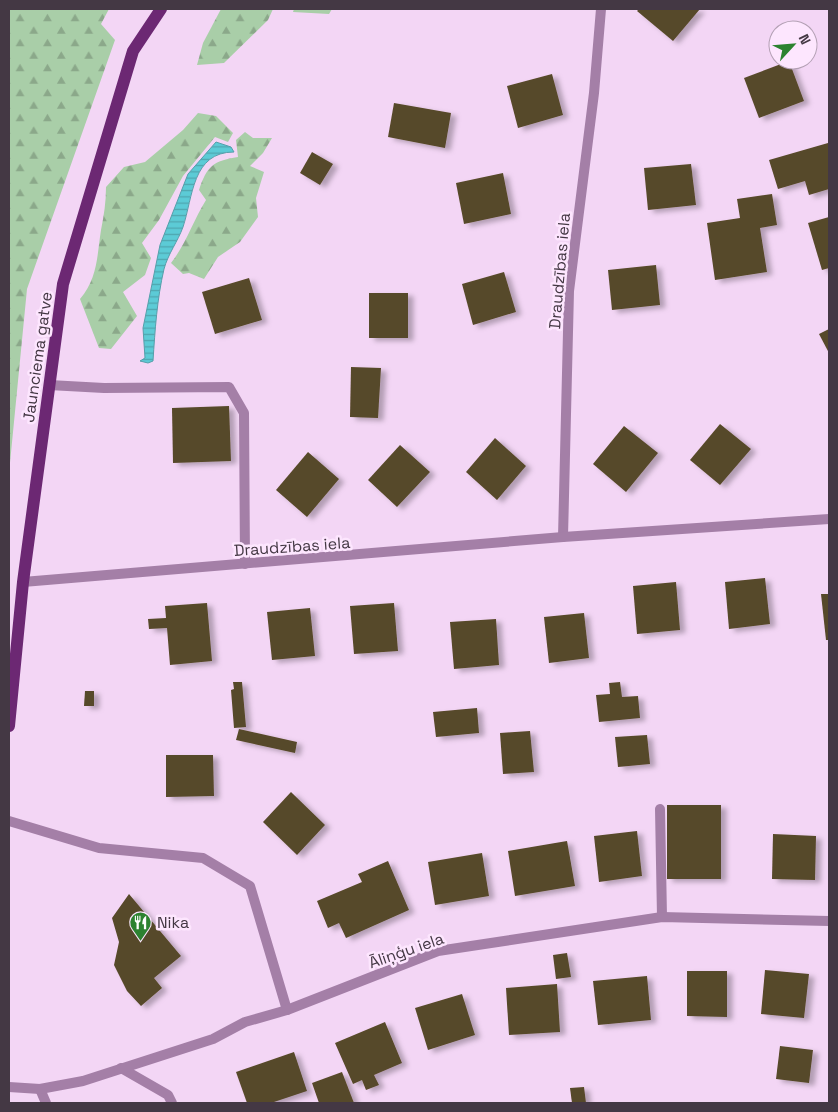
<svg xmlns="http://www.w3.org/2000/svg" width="838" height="1112" viewBox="0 0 838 1112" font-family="'Space Grotesk',sans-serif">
  <defs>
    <pattern id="forest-firs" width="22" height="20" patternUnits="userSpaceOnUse" patternTransform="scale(1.25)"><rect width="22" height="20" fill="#a9cea8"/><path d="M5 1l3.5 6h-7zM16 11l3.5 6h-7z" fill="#8ba88a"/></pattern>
    <pattern id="water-rules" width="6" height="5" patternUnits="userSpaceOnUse" patternTransform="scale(1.25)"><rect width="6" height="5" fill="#5ccbd6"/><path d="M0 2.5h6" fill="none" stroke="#4ea6af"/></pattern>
    <filter id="shadow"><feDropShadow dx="5.5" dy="3" stdDeviation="2.5" flood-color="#0004"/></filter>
  </defs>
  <rect width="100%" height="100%" fill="#f3d6f5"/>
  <g fill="url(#forest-firs)">
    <path d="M9,9H109L101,24L115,40L27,289L9,473Z"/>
    <path d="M221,9H273L268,20L224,63L197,65L203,43Z"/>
    <path d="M294,9H332L329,14L293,12Z"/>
    <path d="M198,113L216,116L233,133L228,142L215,137L183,176L159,220L142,243L151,258L145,275L123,292L137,316L111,349L99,348L80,299C98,278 97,255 101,230C104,215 106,202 106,187L124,167L145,162L183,130Z"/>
    <path d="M245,132L253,138H272L263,153L250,166L264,172L256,198L258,217L240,242L218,257L204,279L189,273L183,274L171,263C186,244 193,221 206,200L199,190C207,166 213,161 238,157L236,140Z"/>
  </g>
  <path fill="url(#water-rules)" stroke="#559faa" d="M216,142L231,147L234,152C192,152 193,197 183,227C178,241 168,254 164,269C157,299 155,330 153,361L148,363L140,361L145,358L143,328L160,245L188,174Z"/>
  <g fill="#574829" filter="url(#shadow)">
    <path d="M639,9H700L673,41L637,11Z"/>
    <path d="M789,61L804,101L759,118L744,78Z"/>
    <path d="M552,74L563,115L518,128L507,86Z"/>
    <path d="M394,103L451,113L445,148L388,137Z"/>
    <path d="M828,143L829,189L809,195L805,181L778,189L769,160Z"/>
    <path d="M312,152L333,164L320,185L300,173Z"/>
    <path d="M691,164L696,205L648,210L644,168Z"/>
    <path d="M503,173L511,214L464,224L456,183Z"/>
    <path d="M772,194L777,225L760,228L767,272L715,280L707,223L740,218L737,199Z"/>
    <path d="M829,217V268L822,270L808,223Z"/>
    <path d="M656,265L660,305L612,310L608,270Z"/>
    <path d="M504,272L516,312L473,325L462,284Z"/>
    <path d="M249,278L262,320L215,334L202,292Z"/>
    <rect x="369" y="293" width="39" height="45"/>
    <path d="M829,329V353L819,334Z"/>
    <path d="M351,367L381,368L378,418L350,417Z"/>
    <path d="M229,406L231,461L173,463L172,408Z"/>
    <path d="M720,424L751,449L720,485L690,460Z"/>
    <path d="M624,426L658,453L626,492L593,464Z"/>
    <path d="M495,438L526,466L497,500L466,472Z"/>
    <path d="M400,445L430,472L397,507L368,480Z"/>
    <path d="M308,452L339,479L307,517L276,490Z"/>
    <path d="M765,578L770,624L729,629L725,582Z"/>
    <path d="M676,582L680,630L637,634L633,586Z"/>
    <path d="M821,594H829V640H826Z"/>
    <path d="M207,603L212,661L170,665L167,628L149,629L148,619L166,618L165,606Z"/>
    <path d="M394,603L398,651L354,654L350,606Z"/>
    <path d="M310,608L315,656L272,660L267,612Z"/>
    <path d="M584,613L589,658L549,663L544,617Z"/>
    <path d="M496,619L499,665L454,669L450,622Z"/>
    <path d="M233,682H242L246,727L234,728L231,690L234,689Z"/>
    <path d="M620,682L622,697L638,696L640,718L599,722L596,695L610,694L609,683Z"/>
    <path d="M85,691H94V706H84Z"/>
    <path d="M477,708L479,733L436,737L433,712Z"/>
    <path d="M239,729L297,742L295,753L236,740Z"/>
    <path d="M530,731L534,772L503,774L500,733Z"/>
    <path d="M647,735L650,764L618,767L615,737Z"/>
    <path d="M166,755H213L214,796L166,797Z"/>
    <path d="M291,792L325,825L297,855L263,822Z"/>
    <rect x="667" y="805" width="54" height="74"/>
    <path d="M637,831L642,876L599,882L594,836Z"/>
    <path d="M773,834L816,836L815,880L772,879Z"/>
    <path d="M567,841L575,886L515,896L508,851Z"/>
    <path d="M482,853L489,896L435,905L428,862Z"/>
    <path d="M388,861L409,910L346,938L339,923L328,928L317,901L362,882L358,874Z"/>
    <path d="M129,894L181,956L154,978L162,988L141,1006L127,991L114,965L119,942L112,918Z"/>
    <path d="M567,953L571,977L556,979L553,955Z"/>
    <path d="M765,970L809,974L804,1018L761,1014Z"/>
    <path d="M687,971H727V1017L687,1016Z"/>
    <path d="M647,976L651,1020L598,1025L593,981Z"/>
    <path d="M557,984L560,1032L509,1035L506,988Z"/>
    <path d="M462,994L475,1035L428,1050L415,1008Z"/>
    <path d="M385,1022L402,1063L374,1075L379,1085L366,1090L362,1080L353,1084L335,1043Z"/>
    <path d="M780,1046L813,1050L809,1083L776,1079Z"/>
    <path d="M294,1052L307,1091L271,1103H247L236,1072Z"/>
    <path d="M342,1072L354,1103H319L312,1083Z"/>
    <path d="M584,1087L586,1103H572L570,1088Z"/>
  </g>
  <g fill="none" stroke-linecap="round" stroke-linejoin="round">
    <g stroke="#a47fa7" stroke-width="10">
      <path d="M660,809L662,917"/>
      <path d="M40,1089L46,1103"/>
    </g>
    <g stroke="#a47fa7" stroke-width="10">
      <path d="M49,385L104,388L229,387L244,413L245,564"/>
      <path d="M563,537L569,291L594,93L601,9"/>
      <path d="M23,582L563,537L829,519"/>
      <path d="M9,821L99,848L203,858L250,886L287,1010"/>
      <path d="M121,1068L168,1095L172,1103"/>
      <path d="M9,1087L40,1089L83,1081L213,1039L245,1022L287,1010L438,951L662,917L829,921"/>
    </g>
    <path stroke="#6c2873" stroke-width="12" d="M9,726L23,582L63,284L133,51L161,9"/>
  </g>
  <defs>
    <symbol id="restaurant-pin" viewBox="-11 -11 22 30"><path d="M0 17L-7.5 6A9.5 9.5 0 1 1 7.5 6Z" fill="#2c8230" stroke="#fde6fe"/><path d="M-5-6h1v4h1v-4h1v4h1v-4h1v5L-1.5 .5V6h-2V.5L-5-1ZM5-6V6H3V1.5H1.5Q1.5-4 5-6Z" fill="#fff"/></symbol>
  </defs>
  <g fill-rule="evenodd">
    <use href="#restaurant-pin" x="128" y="910" width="25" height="34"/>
  </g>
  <g text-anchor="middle" stroke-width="5" stroke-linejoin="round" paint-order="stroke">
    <g font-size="16" fill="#443844" stroke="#fde6fe">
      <text transform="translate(559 271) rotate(-85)" y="6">Draudzības iela</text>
      <text transform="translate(37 357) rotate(-82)" y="6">Jaunciema gatve</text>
      <text transform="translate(292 546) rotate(-4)" y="6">Draudzības iela</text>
      <text transform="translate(406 950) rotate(-19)" y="6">Āliņģu iela</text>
    </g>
    <g font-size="16" fill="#443844" stroke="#fde6fe" text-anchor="start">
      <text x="157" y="928">Nika</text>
    </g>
  </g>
  <rect width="838" height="1112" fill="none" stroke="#443844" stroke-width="20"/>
  <g transform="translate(793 45) rotate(64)"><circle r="24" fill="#fde6fe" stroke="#b3a0b4"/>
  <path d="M0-4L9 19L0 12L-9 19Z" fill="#2c8230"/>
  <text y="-8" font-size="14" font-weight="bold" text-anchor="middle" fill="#443844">N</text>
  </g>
</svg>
